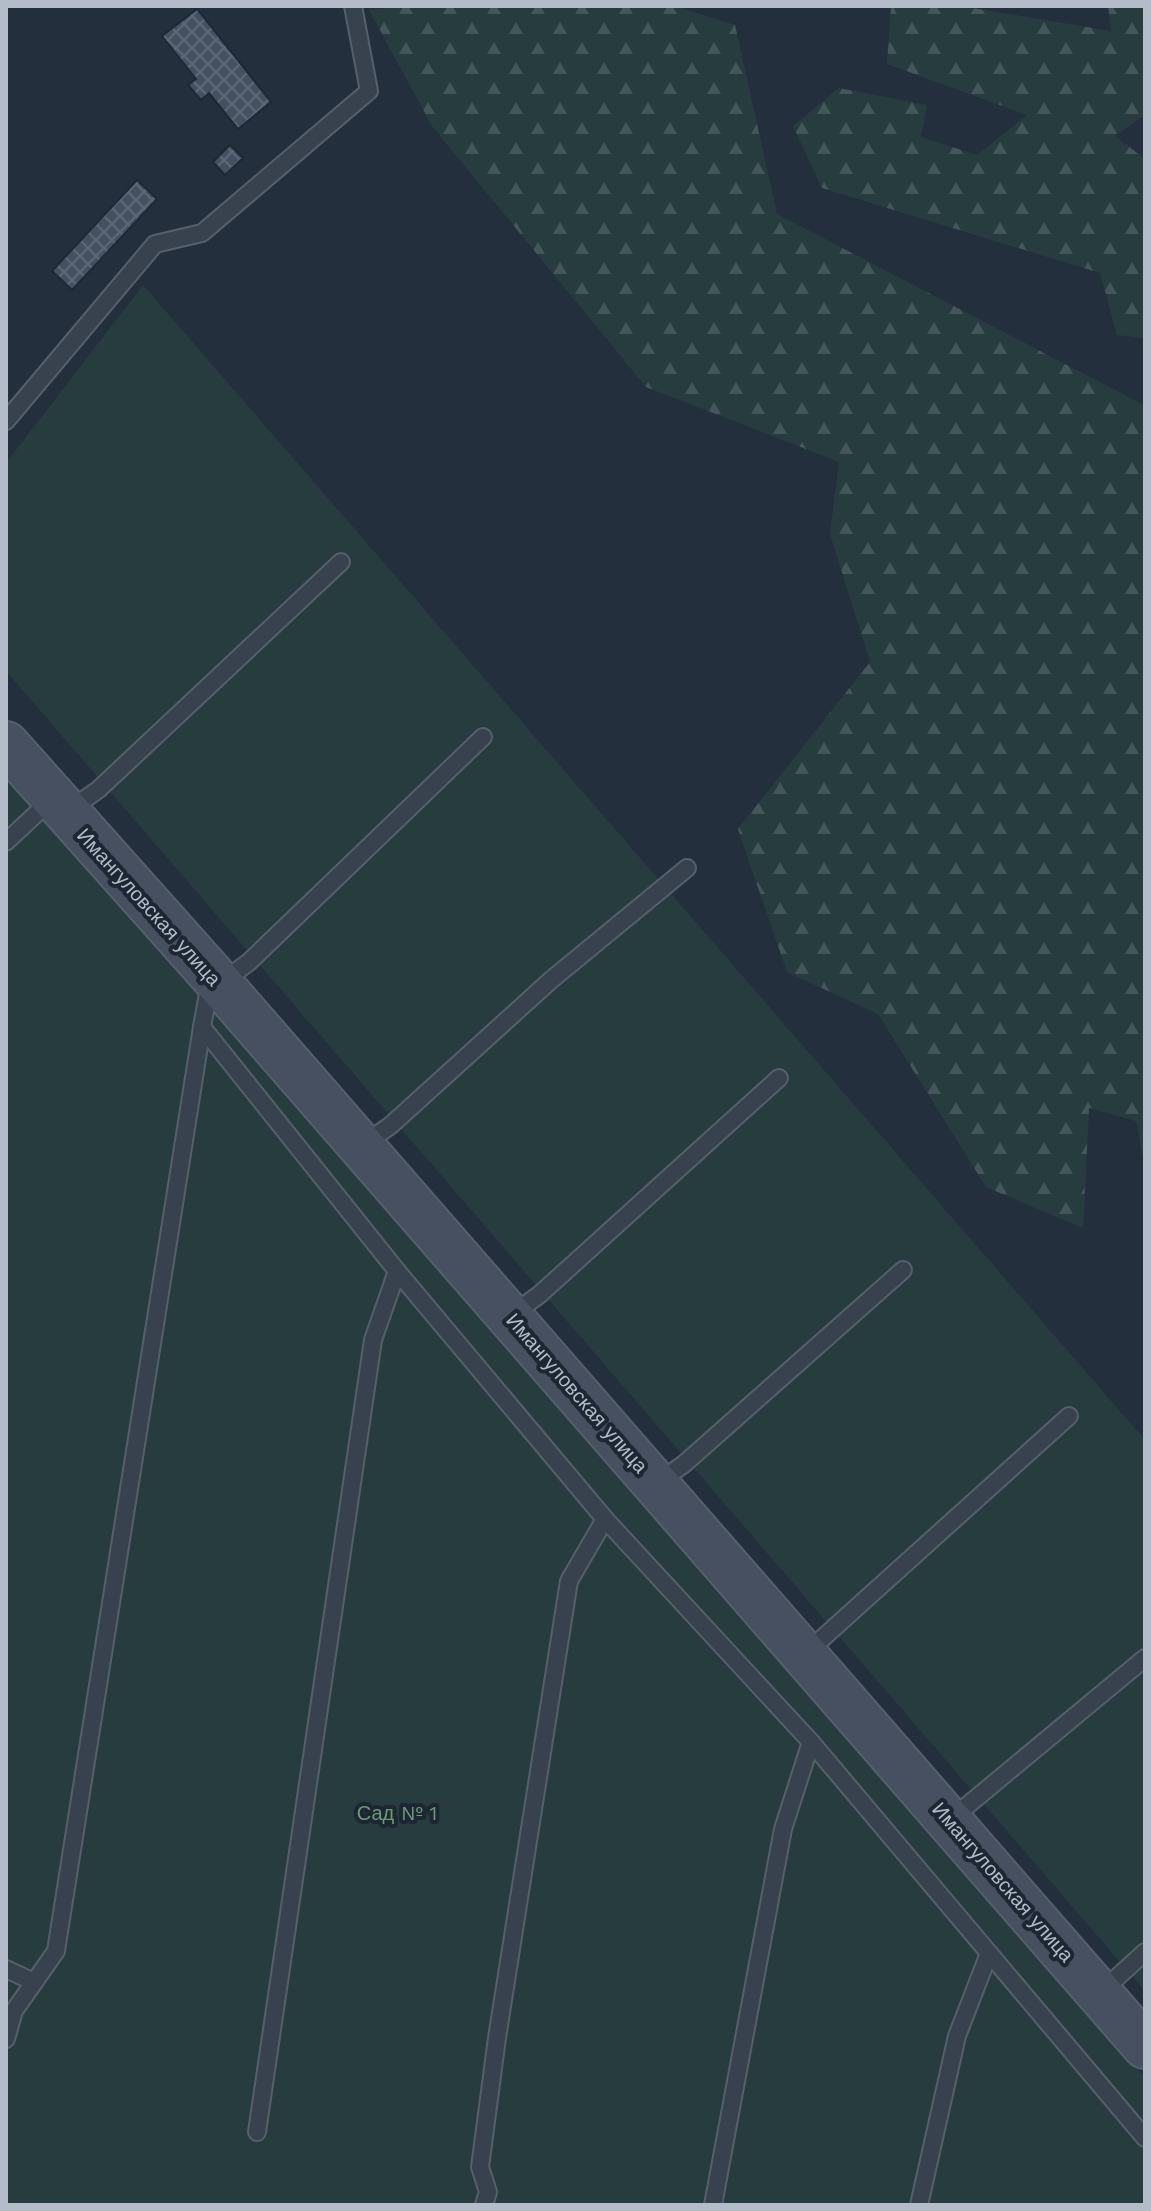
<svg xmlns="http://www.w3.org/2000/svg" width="1151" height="2211" viewBox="0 0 1151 2211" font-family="'Work Sans',sans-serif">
  <defs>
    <pattern id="forest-firs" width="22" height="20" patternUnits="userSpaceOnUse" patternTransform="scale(2)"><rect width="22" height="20" fill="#263c3f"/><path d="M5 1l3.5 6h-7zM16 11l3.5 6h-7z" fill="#435659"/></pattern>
    <pattern id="building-cross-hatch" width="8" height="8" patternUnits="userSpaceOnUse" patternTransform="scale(2)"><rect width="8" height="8" fill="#455162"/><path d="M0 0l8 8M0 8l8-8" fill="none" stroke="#5d6877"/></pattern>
  </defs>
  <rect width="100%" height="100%" fill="#242f3e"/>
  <g fill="url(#forest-firs)">
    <path d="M409,6H674L735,25L777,214L1144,405L1145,1168L1136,1121L1089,1108L1083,1228L986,1187L878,1014L787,972L738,829L870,662L830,534L839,462L646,387L432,126L369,10Z"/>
    <path d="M891,6H961L1111,31L1108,6H1145V115L1115,136L1145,159V338L1117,335L1100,273L822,188L793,126L839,88L927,105L921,137L977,155L1027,115L887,64Z"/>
  </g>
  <g fill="#263c3f">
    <path d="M143,285L1145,1440V1991L6,671V463Z"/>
    <path d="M6,768L1145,2078V2205H6Z"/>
  </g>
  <g fill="url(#building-cross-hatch)" stroke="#1f2835" stroke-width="2">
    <path d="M197,9L271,102L238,129L209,93L201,100L188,85L196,79L162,36Z"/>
    <path d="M230,145L243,158L225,175L213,162Z"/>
    <path d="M137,180L157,199L72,290L52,271Z"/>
  </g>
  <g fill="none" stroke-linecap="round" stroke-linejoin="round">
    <defs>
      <g id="lane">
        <path d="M6,421L155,244L202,233L369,91L353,6"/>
        <path d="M67,812L99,789L341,562"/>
        <path d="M6,842L52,799"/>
        <path d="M210,983L202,1027L397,1271L605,1519L811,1742L1145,2138"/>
        <path d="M221,983L249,962L483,737"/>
        <path d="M363,1145L391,1125L551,980L687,868"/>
        <path d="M511,1315L539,1295L779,1078"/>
        <path d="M657,1483L684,1464L903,1270"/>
        <path d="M806,1653L1069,1416"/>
        <path d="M951,1819L1145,1658"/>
        <path d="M6,1969L34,1982"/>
        <path d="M1101,1992L1145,1952"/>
        <path d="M6,2039L14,2011L56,1951L202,1027"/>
        <path d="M257,2132L373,1340L397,1271"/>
        <path d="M484,2205L488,2192L480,2167L497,2038L569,1581L605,1519"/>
        <path d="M713,2205L783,1829L811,1742"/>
        <path d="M919,2205L957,2036L988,1956"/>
      </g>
      <path id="secondary" d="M6,744L212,975L1145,2046"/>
    </defs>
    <use href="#lane" stroke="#565f6c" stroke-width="20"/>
    <use href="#secondary" stroke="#565f6c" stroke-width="48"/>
    <use href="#lane" stroke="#38414e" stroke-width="16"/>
    <use href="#secondary" stroke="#465061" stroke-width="44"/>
  </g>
  <g text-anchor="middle" stroke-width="8" stroke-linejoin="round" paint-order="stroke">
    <g font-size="20" fill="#b4bcc9" stroke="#1d2633">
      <text transform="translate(149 907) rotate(48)" y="7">Имангуловская улица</text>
      <text transform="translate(577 1393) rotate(49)" y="7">Имангуловская улица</text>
      <text transform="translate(1003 1882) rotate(49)" y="7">Имангуловская улица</text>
    </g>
    <g font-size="20" fill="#6b9a76" stroke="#1d2633">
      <text x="397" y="1820">Сад № 1</text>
    </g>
  </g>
  <rect width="1151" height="2211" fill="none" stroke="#b4bcc9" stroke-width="16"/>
</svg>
